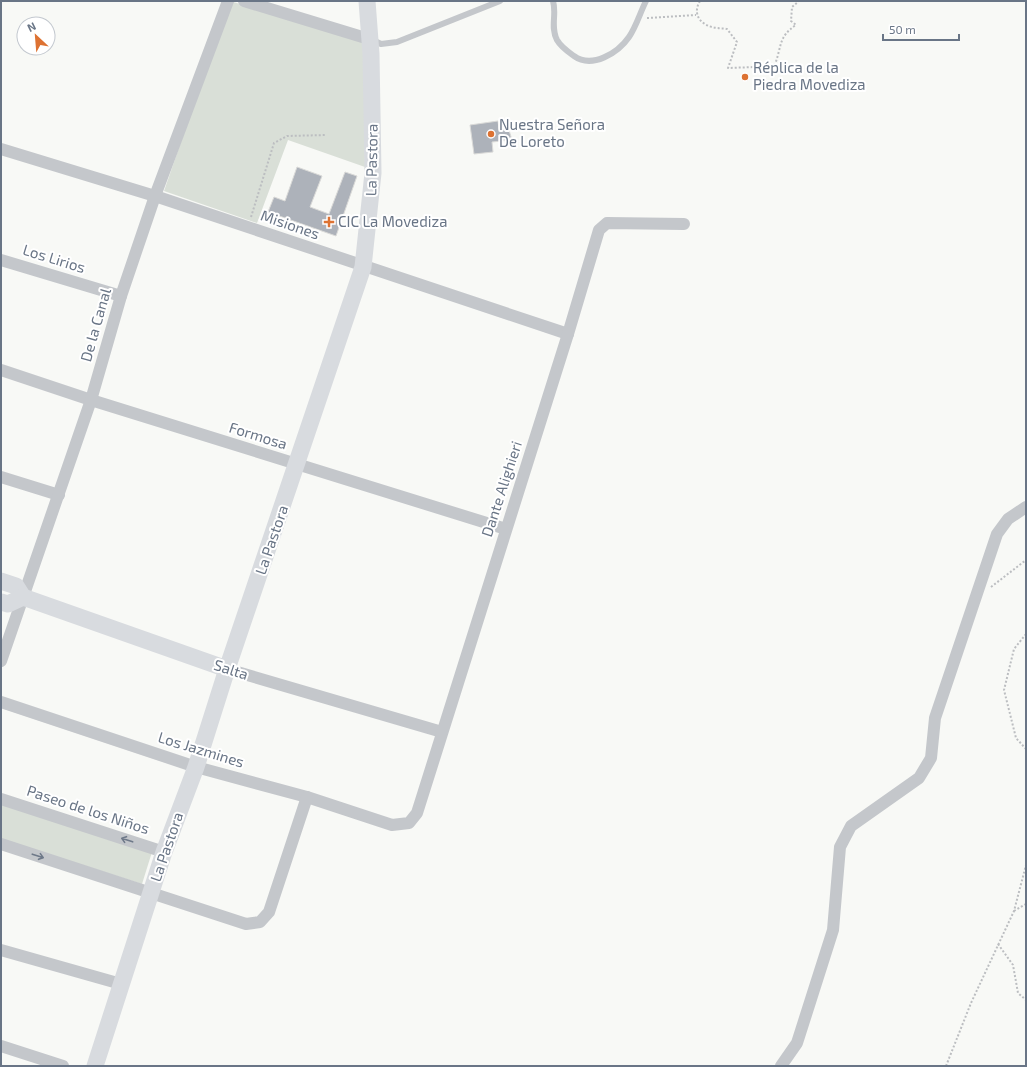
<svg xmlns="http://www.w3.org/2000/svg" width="1027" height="1067" viewBox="0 0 1027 1067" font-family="'Exo 2',sans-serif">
  <rect width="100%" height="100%" fill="#f8f9f6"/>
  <g fill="#d9dfd7">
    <path d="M230,1L364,41L365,167L288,140L257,223L164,191Z"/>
    <path d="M1,803L152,852L142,884L1,839Z"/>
  </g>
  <g fill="#adb2ba" stroke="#dadad8">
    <path d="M498,121L499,129L508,127L512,140L492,142L493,152L474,154L470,125Z"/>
    <path d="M297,167L322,176L310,207L329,214L345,172L357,176L336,236L268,212L274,197L285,201Z"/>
  </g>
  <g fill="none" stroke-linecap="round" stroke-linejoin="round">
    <g stroke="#bcbec1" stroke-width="2" stroke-dasharray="2 2" stroke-linecap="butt">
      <path d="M700,1C691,16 703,27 718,28C721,29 724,28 727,29L737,42L728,68L756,67L762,69L775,64C782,46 778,37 796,25L791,21L792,7L799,1"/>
      <path d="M647,18L696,15"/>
      <path d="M251,217L274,143L287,136L326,135"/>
      <path d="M991,587L1026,560"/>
      <path d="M1026,634L1014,649L1004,690L1016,738L1026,749"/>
      <path d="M1014,911L1026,904"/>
      <path d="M998,944L1013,965L1018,993L1026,1000"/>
      <path d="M946,1066L971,1003L1014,911L1026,865"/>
    </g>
    <g stroke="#c4c7cb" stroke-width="6">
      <path d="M553,1C557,14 550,27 557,40C561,47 567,51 574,56C592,69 618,53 629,37C636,27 640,13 646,1"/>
      <path d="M371,39L381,44L397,42L500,1"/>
    </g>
    <g stroke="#c4c7cb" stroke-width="12">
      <path d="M244,1L369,39"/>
      <path d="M1,149L155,196L568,334"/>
      <path d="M1,260L121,296"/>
      <path d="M1,370L91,400L506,529"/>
      <path d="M1,477L59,495"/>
      <path d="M1,661L91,400L121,296L155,196L228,1"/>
      <path d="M227,669L442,732"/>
      <path d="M1,702L196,767L307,797L392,825L409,823L417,813L568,334L599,230L607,223L684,224"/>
      <path d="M1,799L164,852"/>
      <path d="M1,844L246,924L260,922L269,912L307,797"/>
      <path d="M1,950L121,984"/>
      <path d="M1,1046L63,1066"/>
      <path d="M781,1066L797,1043L833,930L840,847L851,826L919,778L931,758L935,718L997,534L1008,519L1026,507"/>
    </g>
    <g stroke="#d8dbdf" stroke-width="17">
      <path d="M1,581L16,586L23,597L227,669"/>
      <path d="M1,602L8,604L23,597"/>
      <path d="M95,1066L164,852L196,767L227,669L363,267L373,173L371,54L367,1"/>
    </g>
  </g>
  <defs><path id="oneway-shaft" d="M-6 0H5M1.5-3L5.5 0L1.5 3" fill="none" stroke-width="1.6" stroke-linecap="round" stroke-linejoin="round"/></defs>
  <g stroke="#6e7989">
    <use href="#oneway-shaft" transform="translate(127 840) rotate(-162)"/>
    <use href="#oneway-shaft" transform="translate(38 856) rotate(18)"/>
  </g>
  <g fill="#dd7232" stroke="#fff" stroke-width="1.5">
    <circle cx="745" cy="77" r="4"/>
    <circle cx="491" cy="134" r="4"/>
    <path d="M327 216h4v4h4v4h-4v4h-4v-4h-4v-4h4z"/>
  </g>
  <g text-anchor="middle" stroke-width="4" stroke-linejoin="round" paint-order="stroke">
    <g font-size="15" fill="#697586" stroke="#fff" text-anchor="start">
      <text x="753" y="73">Réplica de la<tspan x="753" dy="17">Piedra Movediza</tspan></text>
      <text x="499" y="130">Nuestra Señora<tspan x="499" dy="17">De Loreto</tspan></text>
      <text x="338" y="227">CIC La Movediza</text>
    </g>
    <g font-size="15" fill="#697586" stroke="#fff">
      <text transform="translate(372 160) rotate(-89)" y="5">La Pastora</text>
      <text transform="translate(290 225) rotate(19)" y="5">Misiones</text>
      <text transform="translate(54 259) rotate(17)" y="5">Los Lirios</text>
      <text transform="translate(96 325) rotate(-74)" y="5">De la Canal</text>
      <text transform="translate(258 436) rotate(17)" y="5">Formosa</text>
      <text transform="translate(502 489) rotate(-72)" y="5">Dante Alighieri</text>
      <text transform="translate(272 540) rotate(-71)" y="5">La Pastora</text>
      <text transform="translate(231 670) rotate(18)" y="5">Salta</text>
      <text transform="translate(201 750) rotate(17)" y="5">Los Jazmines</text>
      <text transform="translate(88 810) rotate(18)" y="5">Paseo de los Niños</text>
      <text transform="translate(167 847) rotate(-71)" y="5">La Pastora</text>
    </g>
  </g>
  <rect width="1027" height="1067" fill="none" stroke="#697586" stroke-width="4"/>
  <g transform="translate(36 36) rotate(334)"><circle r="19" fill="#ffffff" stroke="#c3c8cf"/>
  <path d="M0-3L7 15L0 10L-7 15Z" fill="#dd7232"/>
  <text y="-6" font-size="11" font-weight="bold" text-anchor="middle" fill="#697586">N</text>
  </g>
  <path d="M883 34v6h76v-6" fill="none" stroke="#697586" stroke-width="2"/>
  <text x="889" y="34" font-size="12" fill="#697586" stroke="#ffffff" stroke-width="3" paint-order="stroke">50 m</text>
</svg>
